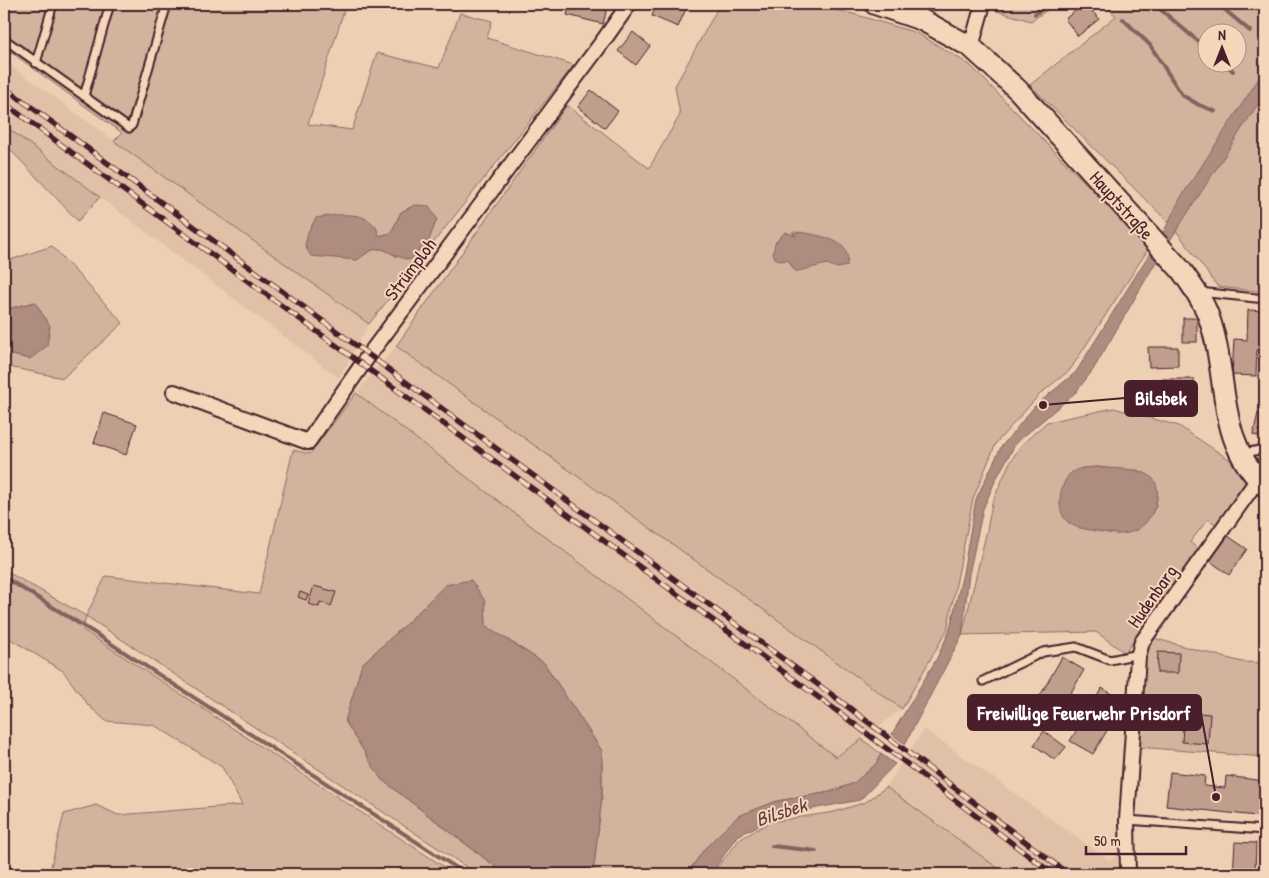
<svg xmlns="http://www.w3.org/2000/svg" width="1269" height="878" viewBox="0 0 1269 878" font-family="'Patrick Hand',sans-serif">
  <rect width="100%" height="100%" fill="#edd0b4"/>
  <filter id="ink" filterUnits="userSpaceOnUse"><feTurbulence type="fractalNoise" baseFrequency=".02" numOctaves="2"/><feDisplacementMap in="SourceGraphic" scale="10" xChannelSelector="R" yChannelSelector="G"/><feConvolveMatrix kernelMatrix="1 2 1 2 8 2 1 2 1" color-interpolation-filters="sRGB"/></filter>
  <g filter="url(#ink)">
    <g fill="#e0c1a8">
      <path d="M4,61L369,324L339,378L4,125Z"/>
      <path d="M396,346L902,709L836,757L356,393Z"/>
      <path d="M924,729L1109,860L1118,855L1117,874H1006L886,787Z"/>
    </g>
    <g fill="#d2b39d" stroke="#8e6964" fill-rule="evenodd">
      <path d="M4,4H346L308,124L352,130L377,53L439,68L460,13L492,21L487,38L574,65L369,324L114,141L122,133L4,47ZM415,205L397,257C380,245 374,247 357,260L375,225L379,236L391,233L401,212Z"/>
      <path d="M720,4H811L857,15L917,33L970,65L1149,248L1070,370L1040,394L996,443L973,499L947,630L902,709L396,346L567,105L649,168L680,115L675,86Z"/>
      <path d="M992,4H1056L1031,21L990,9Z"/>
      <path d="M1103,4H1265V292L1218,287L1174,228L1030,85L1116,16ZM1206,32H1236V62H1206Z"/>
      <path d="M4,125L100,197L78,221L4,143Z"/>
      <path d="M52,246L123,323L63,378L4,366V353L30,359L35,302L4,310V262Z"/>
      <path d="M356,393L836,757L862,739L881,754L876,764L854,783L830,792L777,801L705,848L687,874H593L602,796V751L544,663L486,626L485,601L403,627L362,664L381,779L505,874H477L86,616L83,630L455,874H49L64,814L96,805L118,815L242,805L222,767L154,725L106,721L88,705L63,671L4,635V570L86,616L106,576L259,594L293,450L310,454Z"/>
      <path d="M1114,408L1179,426L1236,464L1249,480L1217,525L1208,519L1190,542L1198,549L1125,653L1096,632L962,635L987,530L992,503L1009,464L1021,445L1047,422ZM1098,467L1116,470H1138L1157,493L1156,506L1150,517L1118,534L1079,527L1069,523L1070,474L1082,468Z"/>
      <path d="M1153,638L1242,662L1265,663V757L1137,747L1145,654Z"/>
      <path d="M886,787L1006,874H712L739,840L770,822L834,812L866,802Z"/>
    </g>
    <g fill="#af8c80" stroke="#87605e">
      <path d="M1265,69V93L1156,262L1093,370L1076,392L1016,443L996,479L983,509L969,574L962,635L905,744L892,734L937,658L949,632L963,573L976,499L1001,447L1035,406L1076,372L1166,227L1180,199Z"/>
      <path d="M415,205L429,206L437,219L429,240L410,260C382,254 385,238 357,260L311,256L305,246L308,232L316,218C333,215 362,210 374,225C377,227 378,233 379,236L391,233L401,212Z"/>
      <path d="M785,232L796,236L792,232C805,232 834,237 843,247C848,253 848,259 847,266L837,268L827,264L798,271H795L788,260L780,261L775,258L773,253L775,243Z"/>
      <path d="M35,302L50,326L47,346L30,359L4,353V310Z"/>
      <path d="M1098,467C1124,471 1166,463 1156,504C1153,514 1145,526 1136,530C1124,536 1114,534 1102,532C1092,530 1077,529 1069,523C1055,512 1059,487 1069,475C1076,467 1089,468 1098,467Z"/>
      <path d="M471,580L485,601L486,626L544,663L602,751V796L593,874H505L381,779L345,721L362,664L403,627L445,585Z"/>
      <path d="M881,754L895,764L860,800L780,815L737,836L711,874H687L705,848L738,816L777,801L830,792L854,783L876,764Z"/>
    </g>
    <g fill="none" stroke-linecap="round" stroke-linejoin="round">
      <g stroke="#87605e" stroke-width="4">
        <path d="M1154,4L1206,48"/>
        <path d="M1218,4L1250,31"/>
        <path d="M1035,14L1050,4"/>
        <path d="M1123,19L1150,45L1182,95L1199,105L1215,111"/>
        <path d="M1223,62L1233,71"/>
        <path d="M4,577L93,632L466,874"/>
        <path d="M772,846L816,851"/>
      </g>
    </g>
    <g fill="#c09e8d" stroke="#4a1f2b">
      <path d="M570,4H608L603,24L567,15Z"/>
      <path d="M657,4H688L678,27L652,16Z"/>
      <path d="M1084,4H1086L1099,19L1078,36L1065,19Z"/>
      <path d="M633,32L650,46L636,65L618,51Z"/>
      <path d="M591,90L618,111L605,128L578,107Z"/>
      <path d="M1248,310L1265,311V349H1257L1256,376L1232,375L1234,339L1247,340Z"/>
      <rect x="1183" y="318" width="14" height="24"/>
      <path d="M1148,347H1178V366L1149,367Z"/>
      <path d="M1152,379H1194L1195,394H1152Z"/>
      <path d="M104,413L137,424L126,455L94,443Z"/>
      <path d="M1258,413L1265,414V438L1253,435Z"/>
      <path d="M1228,536L1247,549L1229,575L1210,561Z"/>
      <path d="M314,586L336,592L331,606L320,602L319,607L308,604Z"/>
      <path d="M300,592L308,595L306,600L298,597Z"/>
      <path d="M1265,626V648H1263Z"/>
      <path d="M1158,652L1179,653L1178,673H1157Z"/>
      <path d="M1062,657L1084,670L1054,722L1032,710Z"/>
      <path d="M1102,688L1124,702L1093,754L1070,741Z"/>
      <path d="M1184,712L1210,714L1208,744L1182,742Z"/>
      <path d="M1044,731L1066,747L1055,760L1034,745Z"/>
      <path d="M1170,772L1205,776L1204,786L1225,788L1226,776L1265,781V817L1166,806Z"/>
      <path d="M1235,842L1256,843L1255,874H1233Z"/>
    </g>
    <g fill="none" stroke-linecap="round" stroke-linejoin="round">
      <defs>
        <g id="service">
          <path d="M4,39L129,128L132,125L167,4"/>
          <path d="M36,63L53,4"/>
          <path d="M84,96L110,4"/>
          <path d="M1199,292L1265,299"/>
          <path d="M1244,453L1265,449"/>
          <path d="M983,681L1043,652L1076,647L1110,660L1139,654"/>
          <path d="M1127,820L1265,830"/>
        </g>
        <g id="minor">
          <path d="M971,47L983,4"/>
          <path d="M174,392L308,442L369,355L603,41L629,4"/>
          <path d="M1128,874L1127,820L1138,657L1142,642L1258,479"/>
        </g>
        <path id="secondary" d="M875,4L922,20L971,47L1018,90L1181,270C1191,284 1202,299 1208,315C1230,373 1214,439 1265,486"/>
      </defs>
      <use href="#service" stroke="#4a1f2b" stroke-width="11"/>
      <use href="#minor" stroke="#4a1f2b" stroke-width="18"/>
      <use href="#secondary" stroke="#4a1f2b" stroke-width="24"/>
      <use href="#service" stroke="#f4d7ba" stroke-width="7"/>
      <use href="#minor" stroke="#f4d7ba" stroke-width="14"/>
      <use href="#secondary" stroke="#f4d7ba" stroke-width="20"/>
      <defs>
        <g id="rail">
          <path d="M4,87L839,700L1068,874"/>
          <path d="M4,103L833,708L1053,874"/>
        </g>
      </defs>
      <use href="#rail" stroke="#4a1f2b" stroke-width="5.5"/>
      <use href="#rail" stroke="#f4d7ba" stroke-width="4" stroke-dasharray="11" stroke-linecap="butt"/>
    </g>
  </g>
  <g text-anchor="middle" stroke-width="4" stroke-linejoin="round" paint-order="stroke">
    <g font-size="19" fill="#4a1f2b" stroke="#f4d7ba">
      <text transform="translate(1122 205) rotate(48)" y="7">Hauptstraße</text>
      <text transform="translate(410 269) rotate(-53)" y="7">Strümploh</text>
      <text transform="translate(1152 596) rotate(-55)" y="7">Hudenbarg</text>
    </g>
    <g font-size="20" font-style="italic" fill="#633a40" stroke="#f4d7ba">
      <text transform="translate(781 812) rotate(-18)" y="7">Bilsbek</text>
    </g>
  </g>
  <path fill="none" stroke="#4a1f2b" stroke-width="2" d="M1043 405L1125 398M1216 797L1201 713"/>
  <g fill="#4a1f2b" stroke="#f4d7ba" stroke-width="2">
    <circle cx="1043" cy="405" r="5"/>
    <circle cx="1216" cy="797" r="5"/>
  </g>
  <g fill="#4a1f2b" stroke="#4a1f2b" stroke-width="2">
    <rect x="1125" y="381" width="72" height="35" rx="5"/>
    <rect x="968" y="695" width="233" height="35" rx="5"/>
  </g>
  <g font-size="20" text-anchor="middle" font-weight="bold" fill="#fff">
    <text x="1161" y="405">Bilsbek</text>
    <text x="1084" y="720">Freiwillige Feuerwehr Prisdorf</text>
  </g>
  <rect width="1269" height="878" fill="none" stroke="#f4d7ba" stroke-width="20"/>
  <rect x="10" y="10" width="1249" height="858" fill="none" stroke="#4a1f2b" stroke-width="2" filter="url(#ink)"/>
  <g transform="translate(1222 48)"><circle r="24" fill="#f4d7ba" stroke="#b08d81"/>
  <path d="M0-4L9 19L0 12L-9 19Z" fill="#4a1f2b"/>
  <text y="-8" font-size="14" font-weight="bold" text-anchor="middle" fill="#4a1f2b">N</text>
  </g>
  <path d="M1086 846v8h100v-8" fill="none" stroke="#4a1f2b" stroke-width="2.5"/>
  <text x="1094" y="846" font-size="15" fill="#4a1f2b" stroke="#f4d7ba" stroke-width="4" paint-order="stroke">50 m</text>
</svg>
